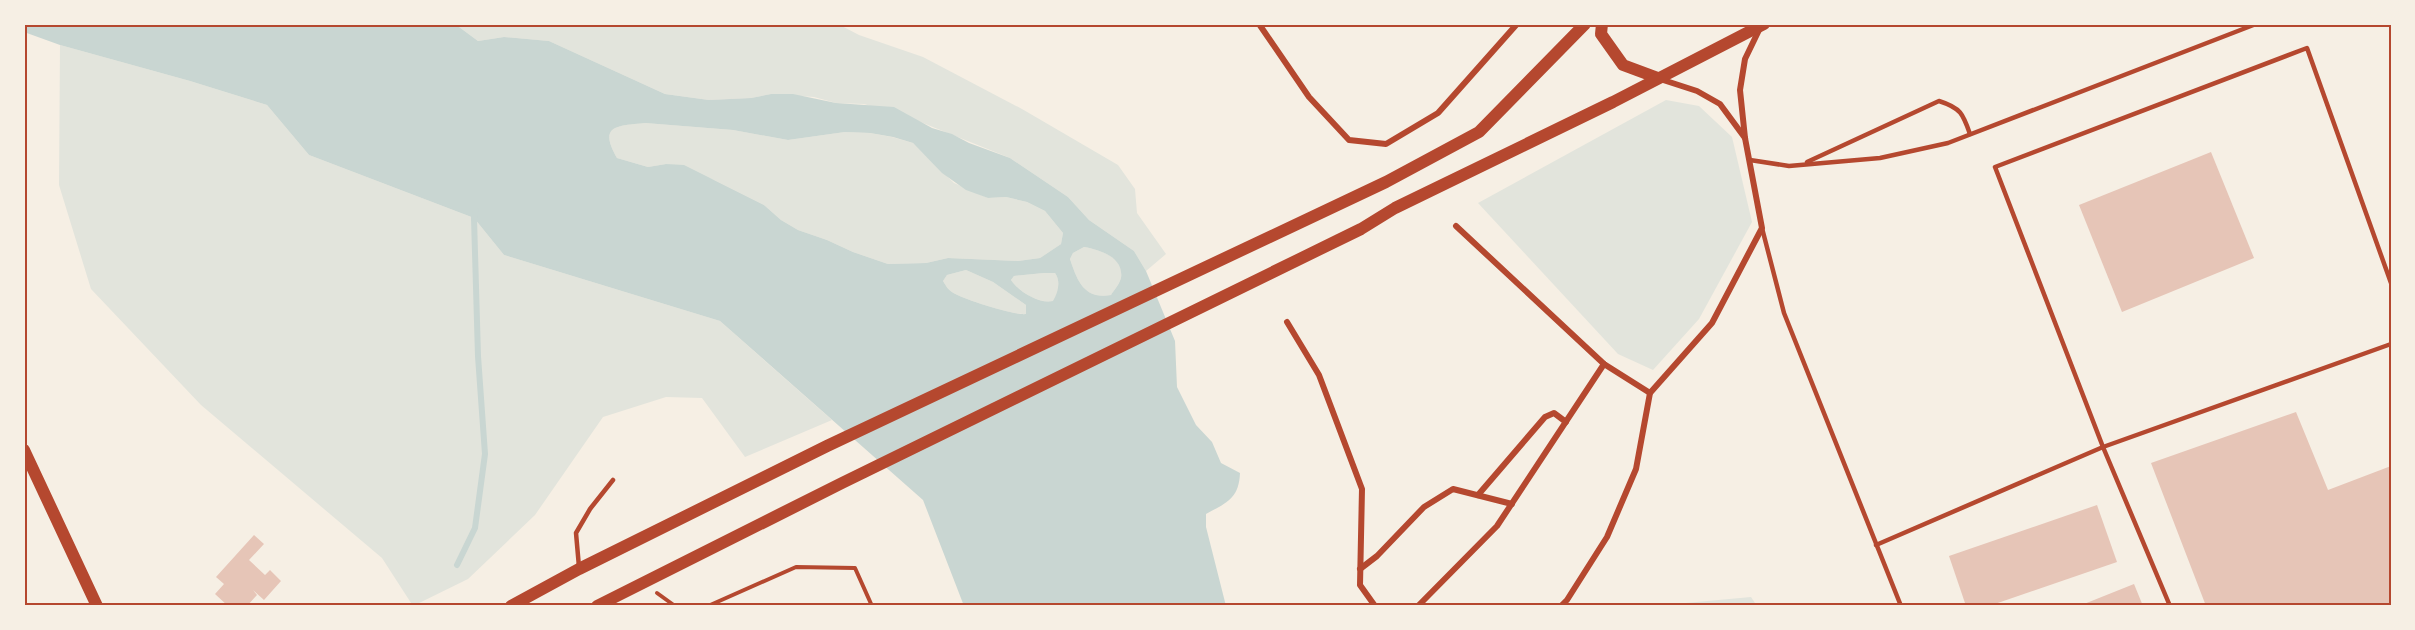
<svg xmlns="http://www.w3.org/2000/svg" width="2415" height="630" viewBox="0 0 2415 630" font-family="'Fira Sans',sans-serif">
  <rect width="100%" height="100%" fill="#f6efe4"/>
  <g fill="#e2e4dc">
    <path d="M455,24H838L859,35L923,57L1022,109L1118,165L1135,189L1137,213L1166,254L1146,271L1134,251L1089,220L1068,197L1010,158L913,119L864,104L836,103L814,97L771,94L751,98L709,100L665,94L549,41L504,37L478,41Z"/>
    <path d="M60,45L190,81L267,105L309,155L474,218L504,255L720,321L832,420L745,457L702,398L666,397L603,417L535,515L468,579L413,606L382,558L201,405L91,289L59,185Z"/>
    <path d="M1666,100L1699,106L1732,137L1752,222L1699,319L1653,370L1618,354L1478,203Z"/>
    <path d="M645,123L733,130L788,140L845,132L870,133L892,137L913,143L954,183L988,198L1006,197L1027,202L1045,211L1063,233L1061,244L1040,258L1018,261L948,258L926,263L888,264L853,252L827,240L798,230L781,220L764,205L714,180L666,164L648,167L617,158C598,125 617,126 645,123Z"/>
    <path d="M1084,247C1100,250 1125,257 1121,278C1119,285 1114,290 1111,295C1084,300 1077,280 1070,259L1073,253Z"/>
    <path d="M966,270L993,282L1026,305V314C1016,316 962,299 952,292C948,290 945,284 943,281L947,275Z"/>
    <path d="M1044,273H1055C1061,281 1058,293 1054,301C1039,304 1019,292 1011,280L1014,276Z"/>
    <path d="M1751,597L1757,606H1653Z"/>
  </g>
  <path fill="#c9d6d2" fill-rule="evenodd" d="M24,24H455L478,41L504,37L549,41L665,94L709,100L751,98L771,94H793L836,103L894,107L932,128L952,134L969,143L1010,158L1068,197L1089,220L1134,251L1146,271L1175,341L1177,387L1196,425L1212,442L1221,463L1240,473C1239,499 1226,503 1206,514V527L1226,606H964L923,500L720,321L504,255L474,218L309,155L267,105L190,81L60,45L24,32ZM645,123L733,130L788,140L845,132L870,133L893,137L913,143L942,173L966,190L988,198L1006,197L1027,202L1045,211L1063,233L1061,244L1040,258L1018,261L948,258L926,263L888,264L853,252L827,240L798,230L781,220L764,205L684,165L666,164L648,167L617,158C598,125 617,126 645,123ZM1084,247C1100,250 1124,257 1121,278C1119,285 1114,290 1111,295C1084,300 1077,280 1070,259L1073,253ZM966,270L993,282L1026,305V314C1016,316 962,299 952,292C948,290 945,284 943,281L947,275ZM1044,273H1055C1061,281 1058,293 1053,301C1039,304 1019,292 1011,280L1014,276Z"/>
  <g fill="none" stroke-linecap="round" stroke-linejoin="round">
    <path stroke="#c9d6d2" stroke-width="6" d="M457,565L475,528L485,454L478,356L474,218L476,211"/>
  </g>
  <g fill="#e6c5b7">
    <path d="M2211,152L2254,258L2122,312L2079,205Z"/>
    <path d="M2296,412L2328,490L2391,466V606H2206L2151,463Z"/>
    <path d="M2097,505L2117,562L1989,606H1966L1949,556Z"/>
    <path d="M254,535L264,544L249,560L265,575L270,570L281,581L264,600L253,590L257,595L247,606H228L215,594L224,584L216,577Z"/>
    <path d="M2134,584L2143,606H2079Z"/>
  </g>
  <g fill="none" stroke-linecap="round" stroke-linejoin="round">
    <g stroke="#b5482f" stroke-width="4">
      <path d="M657,593L675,606"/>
      <path d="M708,606L796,567L855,568L872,606"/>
    </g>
    <g stroke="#b5482f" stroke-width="4.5">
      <path d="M1750,160L1789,166L1880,158L1948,143L2256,24"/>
      <path d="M1807,162L1939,101C1961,108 1963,114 1970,134"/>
      <path d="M1762,228L1784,313L1901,606"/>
      <path d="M1876,545L2103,447L2391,344"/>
      <path d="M579,567L576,533L590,509L613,480"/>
      <path d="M2170,606L2103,447L1995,167L2307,48L2391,283"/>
    </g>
    <g stroke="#b5482f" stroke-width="6">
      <path d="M1259,24L1309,97L1349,140L1386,144L1438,113L1517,24"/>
      <path d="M1660,79L1697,91L1720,104L1745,138"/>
      <path d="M1456,226L1604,364L1650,393"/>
      <path d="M1287,322L1319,375L1362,489L1360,585L1375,606"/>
      <path d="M1478,495L1545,417L1554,413L1566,422"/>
      <path d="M1360,569L1377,556L1424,507L1453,489L1512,504"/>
      <path d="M1418,606L1497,526L1604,364"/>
      <path d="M1561,606L1567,600L1607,537L1636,469L1650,393L1712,323L1762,228L1745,138L1740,90L1745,59L1760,28"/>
    </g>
    <g stroke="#b5482f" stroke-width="12">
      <path d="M1602,24L1601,34L1623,65L1658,78"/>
      <path d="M24,450L97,606"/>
      <path d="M511,606L579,569L827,446L1386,182L1479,132L1585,24"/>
      <path d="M597,606L842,483L1361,229L1395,208L1613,102L1764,24"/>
    </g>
  </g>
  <rect width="2415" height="630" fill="none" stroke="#f6efe4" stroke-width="51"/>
  <rect x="26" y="26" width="2364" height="578" fill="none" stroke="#b5482f" stroke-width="2"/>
</svg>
